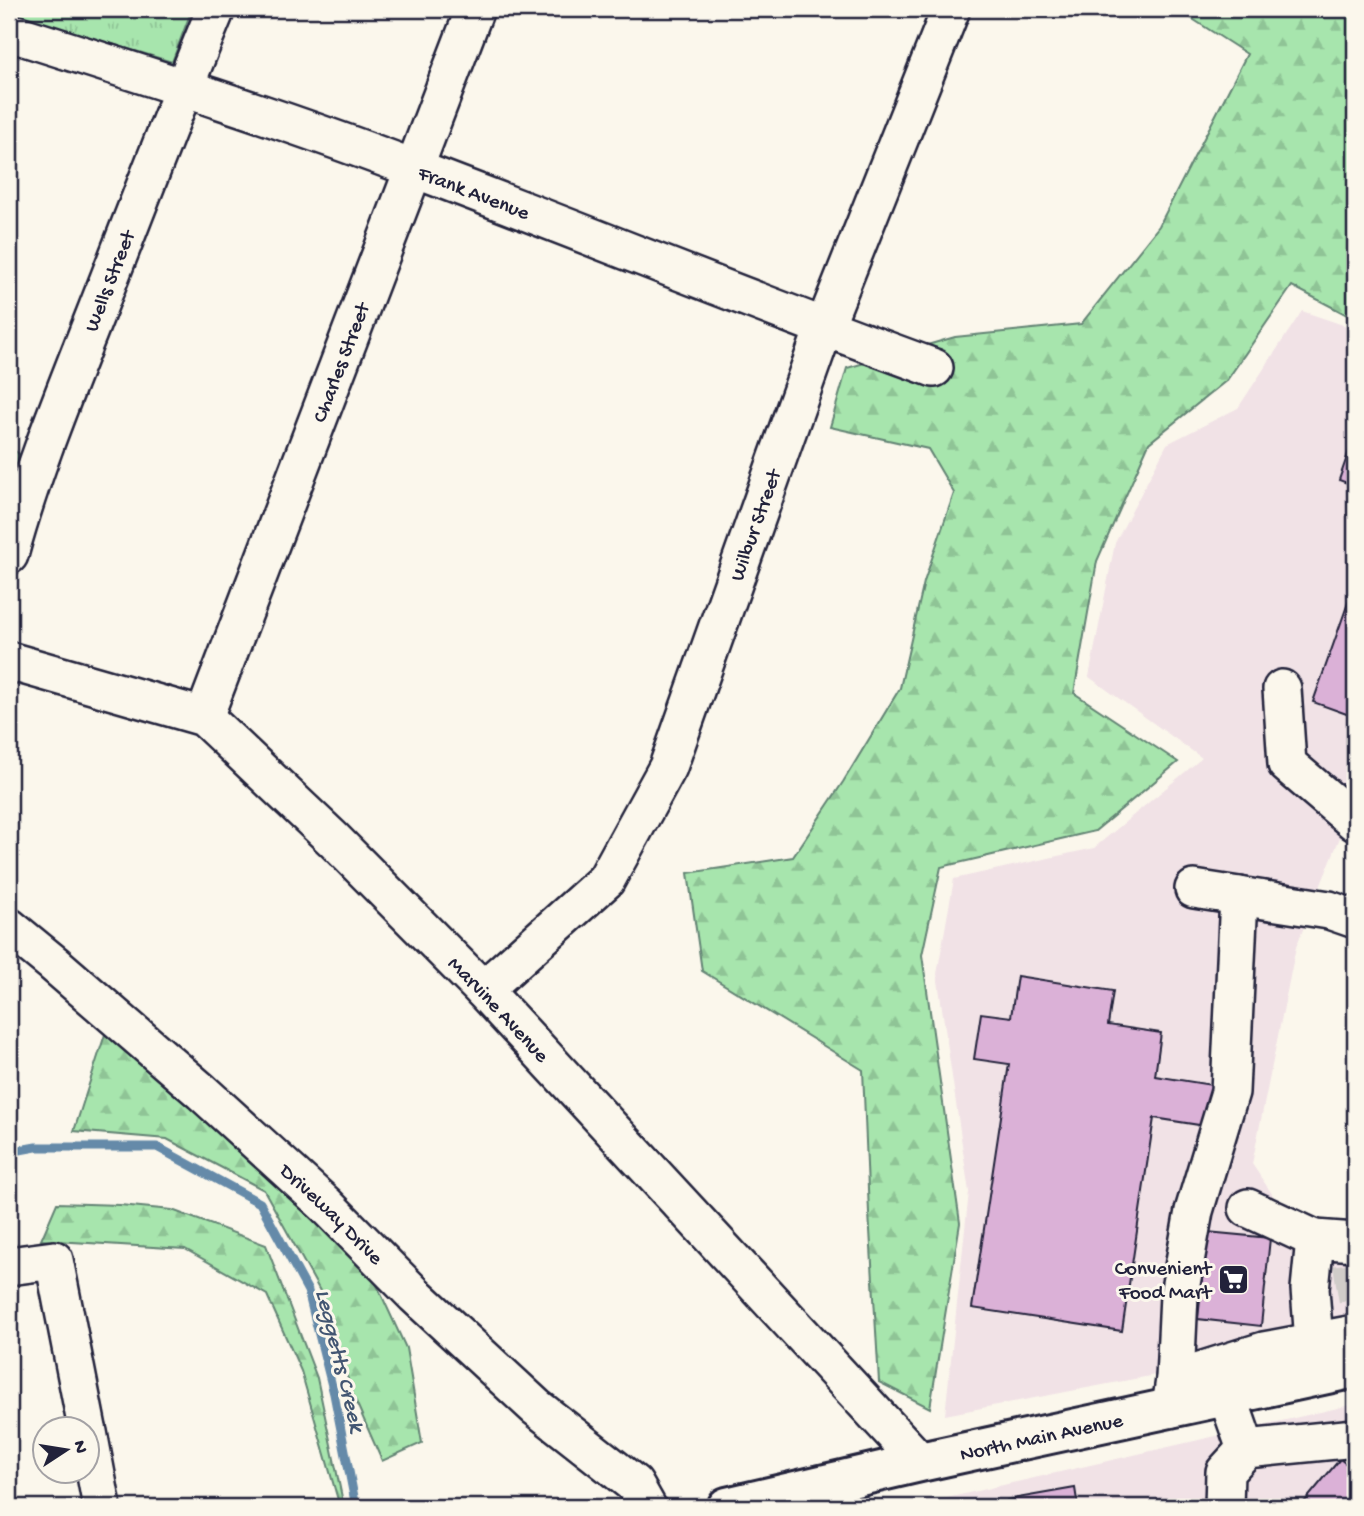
<svg xmlns="http://www.w3.org/2000/svg" width="1364" height="1516" viewBox="0 0 1364 1516" font-family="'Gochi Hand',sans-serif">
  <defs>
    <pattern id="grass-tufts" width="24" height="20" patternUnits="userSpaceOnUse" patternTransform="scale(1.75)"><rect width="24" height="20" fill="#a7e5ad"/><path d="M3 7l-1-3M5 7V3M7 7l1-3M15 17l-1-3M17 17v-4M19 17l1-3" fill="none" stroke="#8fc496"/></pattern>
    <pattern id="forest-firs" width="22" height="20" patternUnits="userSpaceOnUse" patternTransform="scale(1.75)"><rect width="22" height="20" fill="#a7e5ad"/><path d="M5 1l3.5 6h-7zM16 11l3.5 6h-7z" fill="#8fc496"/></pattern>
    <pattern id="park-crowns" width="20" height="18" patternUnits="userSpaceOnUse" patternTransform="scale(1.75)"><rect width="20" height="18" fill="#a7e5ad"/><path d="M2 6a3 3 0 1 1 6 0M12 15a3 3 0 1 1 6 0" fill="none" stroke="#8fc496"/></pattern>
  </defs>
  <rect width="100%" height="100%" fill="#fbf7ec"/>
  <filter id="ink" filterUnits="userSpaceOnUse"><feTurbulence type="fractalNoise" baseFrequency=".0143" numOctaves="2"/><feDisplacementMap in="SourceGraphic" scale="14" xChannelSelector="R" yChannelSelector="G"/><feConvolveMatrix kernelMatrix="1 2 1 2 8 2 1 2 1" color-interpolation-filters="sRGB"/></filter>
  <g filter="url(#ink)">
    <g fill="#f1e2e6">
      <path d="M1302,311L1355,329V800L1296,947L1252,1164L1286,1215L1355,1237V1337L945,1415L969,1192L937,974L954,879L1094,848L1202,758L1089,677L1115,543L1167,444L1238,408Z"/>
      <path d="M1355,1404V1507H908Z"/>
    </g>
    <path fill="url(#grass-tufts)" stroke="#648474" stroke-width="2" d="M9,9H192L172,62L9,13Z"/>
    <g fill="url(#forest-firs)" stroke="#648474" stroke-width="2">
      <path d="M1177,9H1355V319L1292,286L1227,380L1149,443L1097,561L1074,693L1178,762L1095,831L941,867L922,955L960,1223L930,1408L879,1382L869,1213L863,1070L702,971L688,873L793,857L843,782L900,688L924,582L954,493L928,449L830,427L847,368L955,337L1081,324L1159,226L1247,54Z"/>
      <path d="M108,1025L269,1168L375,1281L406,1348L422,1443L382,1461L353,1395L320,1291L264,1190L167,1139L74,1131Z"/>
      <path d="M57,1203L120,1205L172,1210L266,1245L317,1378L344,1507H340L301,1371L267,1295L185,1249L41,1240Z"/>
    </g>
    <path fill="url(#park-crowns)" stroke="#648474" stroke-width="2" d="M9,446L29,462L9,530Z"/>
    <g fill="none" stroke-linecap="round" stroke-linejoin="round">
      <path stroke="#658aa9" stroke-width="9" d="M9,1152L36,1147H157L260,1203L308,1291L334,1394L356,1507"/>
    </g>
    <g fill="#dbb1d7" stroke="#22223b" stroke-width="2">
      <path d="M1355,434V486L1339,480Z"/>
      <path d="M1355,583V717L1313,702Z"/>
      <path d="M1017,976L1113,991L1108,1025L1161,1033L1155,1076L1218,1086L1212,1127L1154,1118L1122,1331L972,1308L1009,1064L974,1059L981,1013L1011,1017Z"/>
      <path d="M1207,1232L1270,1238L1261,1326L1198,1319Z"/>
      <path d="M1340,1459L1355,1471V1507H1300Z"/>
      <path d="M1075,1488L1078,1507H1008L1007,1500Z"/>
    </g>
    <g fill="none" stroke-linecap="round" stroke-linejoin="round">
      <path stroke="#d0ccc9" stroke-width="37" stroke-dasharray="37 18" stroke-linecap="butt" d="M1336,1284L1355,1281"/>
      <defs>
        <g id="minor">
          <path id="s1" d="M9,32C145,75 281,118 415,169C588,234 760,305 934,368"/>
          <path id="s2" d="M9,555C31,474 64,394 95,315C135,213 174,110 216,9"/>
          <path id="s3" d="M9,661L204,717L334,840L483,990L920,1462"/>
          <path d="M1282,689L1287,764L1355,822"/>
          <path id="s4" d="M204,717L475,9"/>
          <path d="M1194,889L1329,910L1355,919"/>
          <path id="s5" d="M9,927L53,963L202,1092L326,1205L415,1295L536,1407L634,1484L647,1507"/>
          <path id="s6" d="M483,990L606,880L668,767L824,328L951,9"/>
          <path d="M1248,1208L1315,1239"/>
          <path d="M9,1266L54,1260L87,1428"/>
          <path d="M1314,1366V1342L1310,1289L1315,1239L1355,1242"/>
          <path d="M1175,1379L1264,1351L1355,1334"/>
          <path d="M1227,1395L1246,1449"/>
          <path d="M1171,1408L1175,1379L1179,1295L1194,1211L1230,1092L1239,896"/>
          <path d="M88,1432L102,1507"/>
          <path d="M1224,1507L1225,1472L1246,1449L1355,1438"/>
        </g>
        <g id="major">
          <path id="s7" d="M727,1507L920,1462L1355,1368"/>
        </g>
      </defs>
      <use href="#minor" stroke="#22223b" stroke-width="42"/>
      <use href="#major" stroke="#22223b" stroke-width="44"/>
      <use href="#minor" stroke="#fbf7ec" stroke-width="37"/>
      <use href="#major" stroke="#fbf7ec" stroke-width="38"/>
    </g>
  </g>
  <defs>
    <symbol id="supermarket-square" viewBox="-11 -11 22 22"><rect x="-9" y="-9" width="18" height="18" rx="4" fill="#22223b" stroke="#fbf7ec"/><path d="M-6-5.5h2.5l.6 2H6L4.5 2H-2.5L-4.4-4H-6ZM-1.5 3.2a1.3 1.3 0 1 0 .1 0ZM3 3.2a1.3 1.3 0 1 0 .1 0Z" fill="#fff"/></symbol>
  </defs>
  <g fill-rule="evenodd">
    <use href="#supermarket-square" x="1216" y="1262" width="35" height="35"/>
  </g>
  <g text-anchor="middle" stroke-width="6" stroke-linejoin="round" paint-order="stroke">
    <g font-size="21" fill="#22223b" stroke="#fbf7ec">
      <text dy="7" stroke="none"><textPath href="#s1" startOffset="492">Frank Avenue</textPath></text>
      <text dy="7" stroke="none"><textPath href="#s2" startOffset="292">Wells Street</textPath></text>
      <text dy="7" stroke="none"><textPath href="#s4" startOffset="380">Charles Street</textPath></text>
      <text dy="7" stroke="none"><textPath href="#s6" startOffset="551">Wilbur Street</textPath></text>
      <text dy="7" stroke="none"><textPath href="#s3" startOffset="618">Marvine Avenue</textPath></text>
      <text dy="7" stroke="none"><textPath href="#s5" startOffset="432">Driveway Drive</textPath></text>
      <text dy="7" stroke="none"><textPath href="#s7" startOffset="322">North Main Avenue</textPath></text>
    </g>
    <g font-size="21" fill="#22223b" stroke="#fbf7ec" text-anchor="end">
      <text x="1211" y="1274">Convenient<tspan x="1211" dy="24">Food Mart</tspan></text>
    </g>
    <g font-size="23" font-style="italic" fill="#435672" stroke="#fbf7ec">
      <text transform="translate(342 1360) rotate(76)" y="8">Leggetts Creek</text>
    </g>
  </g>
  <rect width="1364" height="1516" fill="none" stroke="#fbf7ec" stroke-width="35"/>
  <rect x="18" y="18" width="1329" height="1481" fill="none" stroke="#22223b" stroke-width="2.5" filter="url(#ink)"/>
  <g transform="translate(66 1450) rotate(78)"><circle r="33" fill="#fbf7ec" stroke="#a4a2a5" stroke-width="2"/>
  <path d="M0-5L12 26L0 18L-12 26Z" fill="#22223b"/>
  <text y="-10" font-size="19" font-weight="bold" text-anchor="middle" fill="#22223b">N</text>
  </g>
</svg>
